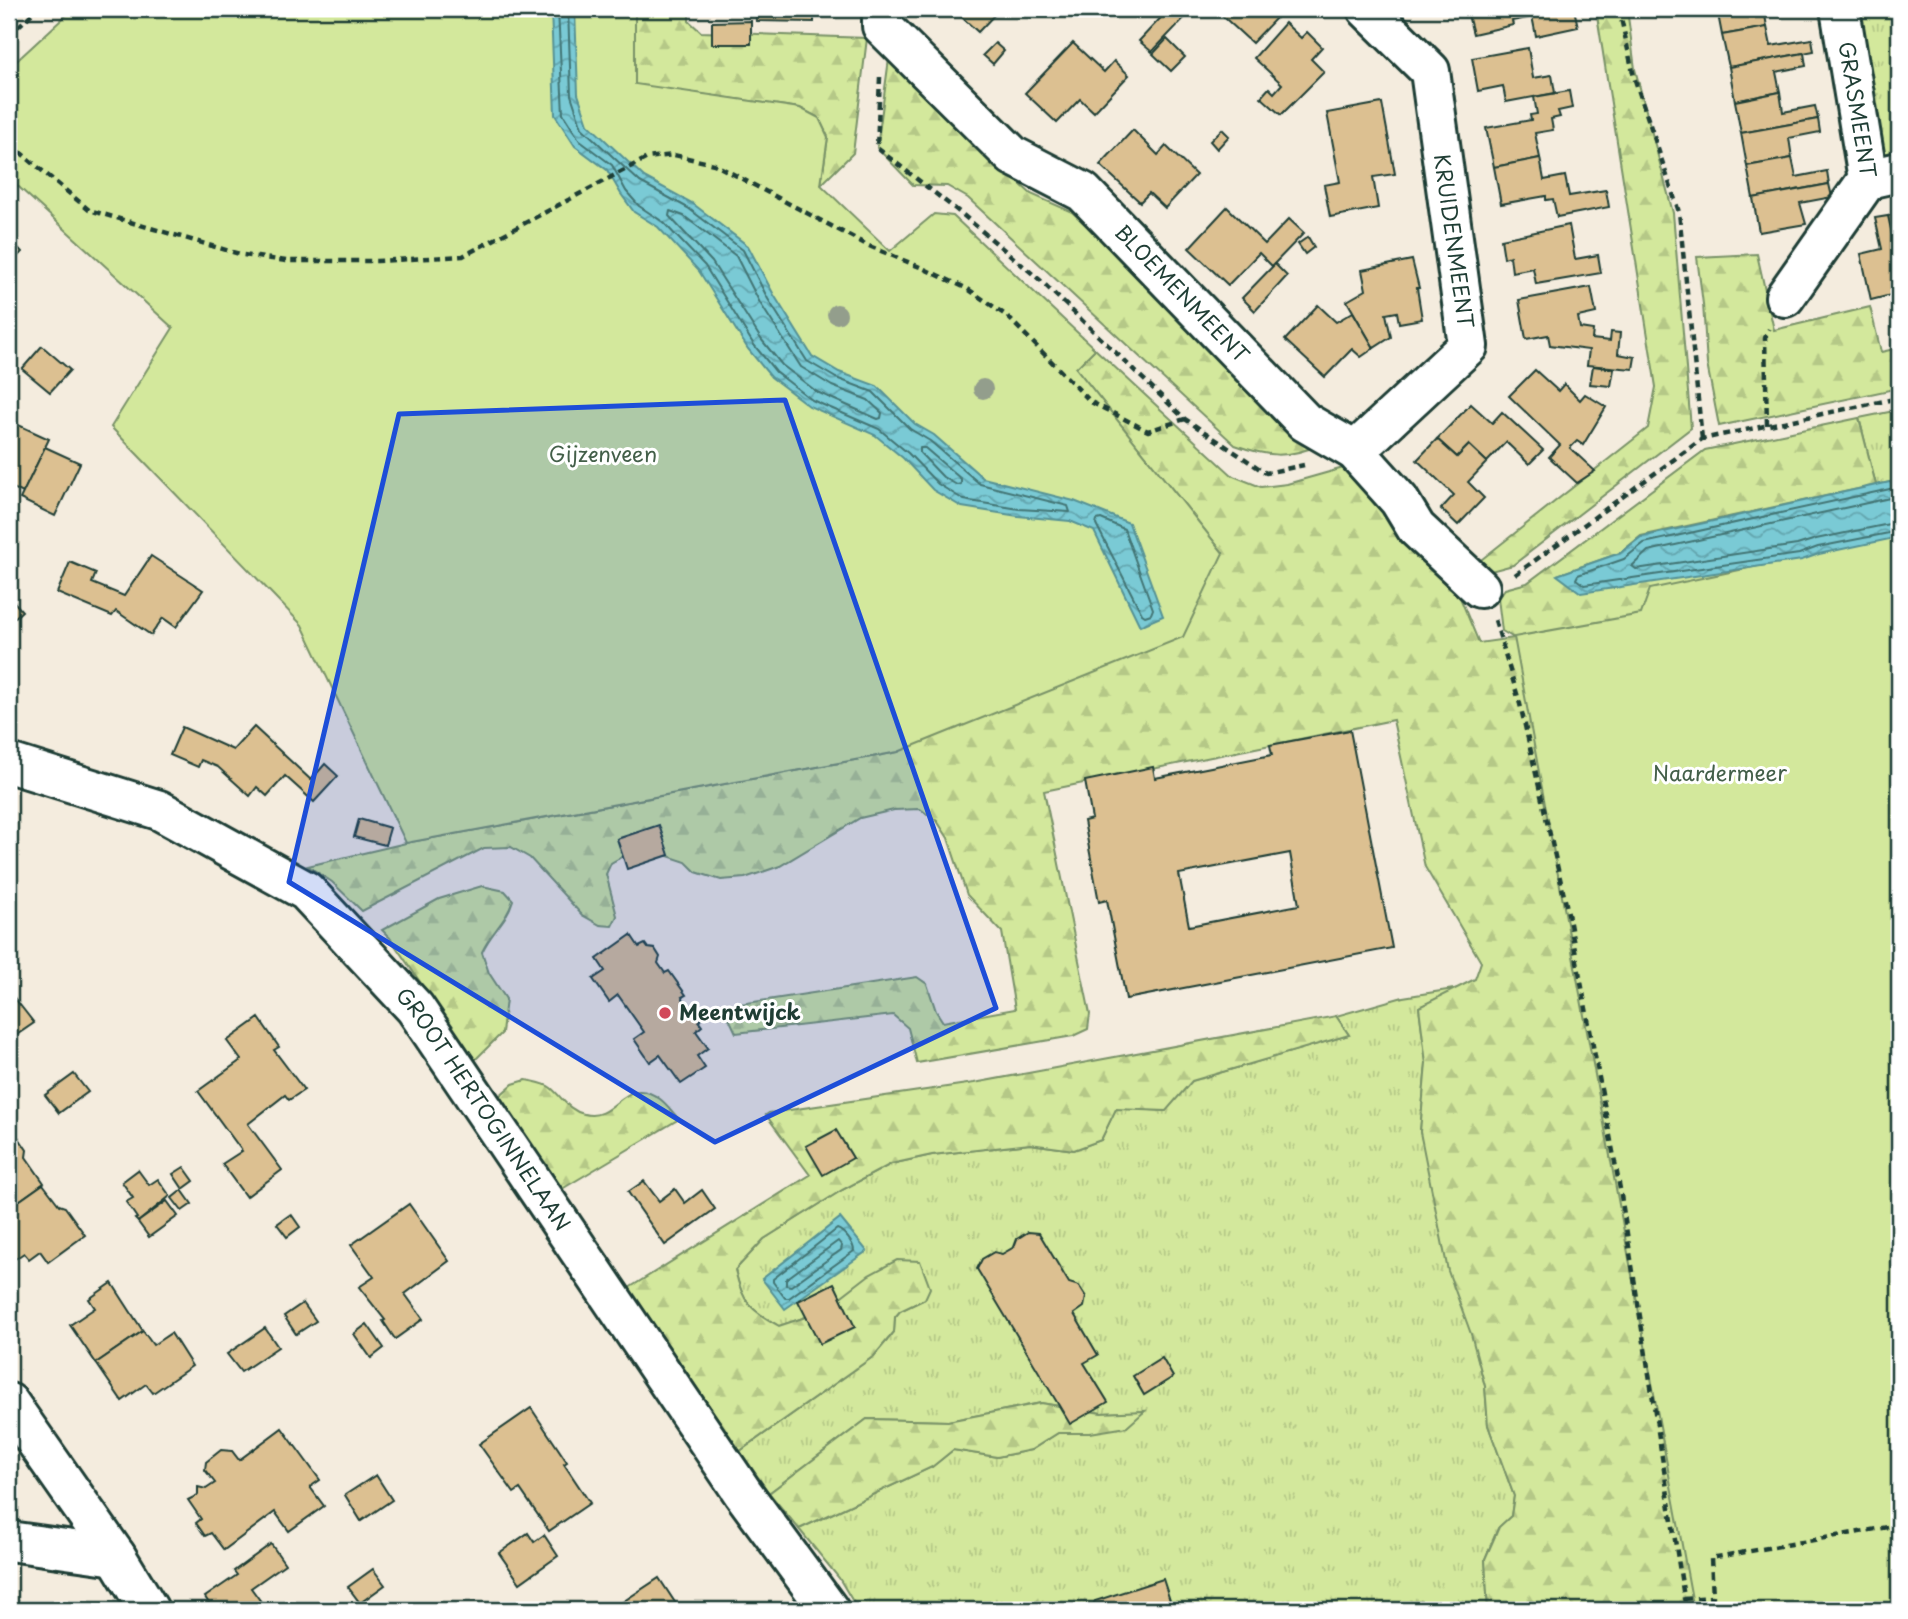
<svg xmlns="http://www.w3.org/2000/svg" width="1908" height="1619" viewBox="0 0 1908 1619" font-family="'Playpen Sans',sans-serif">
  <defs>
    <pattern id="grass-tufts" width="24" height="20" patternUnits="userSpaceOnUse" patternTransform="scale(1.75)"><rect width="24" height="20" fill="#d3e89c"/><path d="M3 7l-1-3M5 7V3M7 7l1-3M15 17l-1-3M17 17v-4M19 17l1-3" fill="none" stroke="#b5c887"/></pattern>
    <pattern id="forest-firs" width="22" height="20" patternUnits="userSpaceOnUse" patternTransform="scale(1.75)"><rect width="22" height="20" fill="#d3e89c"/><path d="M5 1l3.5 6h-7zM16 11l3.5 6h-7z" fill="#b5c887"/></pattern>
    <pattern id="water-waves" width="16" height="10" patternUnits="userSpaceOnUse" patternTransform="scale(1.75)"><rect width="16" height="10" fill="#7acad5"/><path d="M0 5q4-4 8 0t8 0" fill="none" stroke="#63a5ae"/></pattern>
  </defs>
  <rect width="100%" height="100%" fill="#f4ecde"/>
  <filter id="ink" filterUnits="userSpaceOnUse"><feTurbulence type="fractalNoise" baseFrequency=".0143" numOctaves="2"/><feDisplacementMap in="SourceGraphic" scale="14" xChannelSelector="R" yChannelSelector="G"/><feConvolveMatrix kernelMatrix="1 2 1 2 8 2 1 2 1" color-interpolation-filters="sRGB"/></filter>
  <g filter="url(#ink)">
    <g fill="url(#grass-tufts)" stroke="#799268" stroke-width="2">
      <path d="M1856,9H1899V155L1882,159Z"/>
      <path d="M1899,410V480L1876,485L1859,418Z"/>
      <path d="M1460,988L1419,1007L1426,1063L1420,1132L1485,1386L1488,1425L1514,1496L1511,1516L1498,1528L1485,1559L1488,1610H858L839,1578L799,1529L932,1467L953,1450L997,1457L1031,1450L1058,1433H1090L1144,1412L1101,1413L1041,1403L948,1421L867,1419L769,1493L740,1451L874,1356L894,1332L895,1317L900,1311L925,1299L821,1312L779,1326C749,1309 743,1304 735,1270L764,1239L842,1190L891,1164L932,1155L1030,1144L1074,1150L1101,1140L1116,1108L1165,1111L1191,1081L1349,1035L1336,1016L1403,997Z"/>
    </g>
    <g fill="url(#forest-firs)" stroke="#799268" stroke-width="2">
      <path d="M635,9H689V21L701,32L867,38L853,153L821,185L828,137L819,118L800,108L635,85Z"/>
      <path d="M1596,9H1627L1635,69L1673,213L1691,428L1513,565L1491,571L1477,563L1648,428L1656,387Z"/>
      <path d="M889,59L954,124L1031,194L1072,212L1321,444C1288,459 1268,457 1235,445L968,198L947,186L913,185L877,148Z"/>
      <path d="M1757,254L1774,330L1870,307L1881,352L1899,348V388L1719,426L1707,364L1703,304L1697,257Z"/>
      <path d="M1095,349L1233,476L1261,487L1287,484L1347,467L1454,583L1479,643L1514,638L1502,631L1498,598L1505,589L1527,583L1705,450L1859,418L1876,485L1641,536L1620,553L1557,575L1802,560L1899,1559V1610H1488L1485,1559L1499,1527L1511,1516L1514,1496L1488,1425L1485,1386L1471,1334L1448,1271L1420,1132L1426,1063L1419,1007L1475,979L1481,962L1425,867L1393,720L1044,791L1090,1014L1088,1029L1073,1036L917,1063L908,1028L893,1015L736,1033L728,1016L734,1005L917,977L927,984L936,1011L943,1022L1015,1009L1002,932L967,895L948,838L937,821L920,809L894,810L860,818L780,866L745,878L721,880L696,872L686,862L668,856L625,855L611,863L606,874L617,916L612,926L600,925L582,915L530,858L511,847L484,848L362,911L332,882L308,866L406,843L898,752L1223,553L1075,367Z"/>
      <path d="M482,886L505,891L513,900C506,923 492,930 482,952L489,973L506,999L502,1033L474,1061L390,938L382,930L439,899Z"/>
      <path d="M1336,1016L1349,1035L1192,1081L1166,1111L1116,1109L1101,1140L1074,1150L1030,1144L932,1155L891,1164L842,1190L764,1239L735,1270C743,1304 750,1309 779,1326L821,1312L869,1275L897,1260L920,1261L930,1288L925,1299L900,1311L895,1317L894,1332L874,1356L740,1451L629,1288L810,1175L766,1115L769,1113L974,1083Z"/>
      <path d="M526,1080C534,1082 545,1083 551,1088C563,1098 568,1110 584,1114C616,1123 623,1072 660,1099C667,1104 673,1113 679,1119L562,1189L498,1097L513,1084Z"/>
      <path d="M1041,1403L1101,1413L1145,1411L1127,1427L1090,1433H1058L1031,1450L997,1457L953,1450L932,1467L799,1529L769,1493L867,1419L948,1421Z"/>
    </g>
    <g fill="#d3e89c" stroke="#799268" stroke-width="2">
      <path d="M73,9H635V84L800,108L819,118L828,137L821,185L890,251L934,214L953,216L1095,349L1076,368L1223,553L1183,637L898,752L406,843L302,625L111,427L173,328L9,178V68Z"/>
      <path d="M1899,536V1608L1887,1610H1694L1514,637L1641,614L1650,589Z"/>
    </g>
    <g fill="url(#water-waves)" stroke="#569295" stroke-width="2">
      <path d="M551,9H575L578,94L588,124L644,177L692,203L748,246L774,295L812,356L839,372L877,386L915,424L934,435L983,478L1074,501L1129,523L1163,616L1140,626L1094,531L1070,521L1018,516L962,507L933,490L903,458L875,435L809,406L771,377L748,349L699,271L658,227L634,212L621,194L607,170L575,146L555,115Z"/>
      <path d="M1899,480V537L1819,554L1802,560L1581,593L1557,575L1620,553L1641,537Z"/>
      <path d="M840,1218L867,1251L785,1309L762,1279Z"/>
    </g>
    <g fill="none" stroke-linecap="round" stroke-linejoin="round">
      <g stroke="#437574" stroke-width="2">
        <path d="M558,9L563,114L580,141L612,165L626,191L639,206L663,222L705,266L754,345L776,372L812,400L879,429L908,453L938,484L964,500L1019,509L1070,512L1068,506L980,484L930,441L910,429L873,392L836,378L807,361L768,299L743,250L688,208L640,182L582,128L571,95L568,9"/>
        <path d="M670,211L684,216L736,256L760,303L801,367L832,386L868,400L882,413L881,418L878,419L817,392L782,365L761,339L712,262L669,216Z"/>
        <path d="M920,448H925L961,479V484L957,485L943,477L920,453Z"/>
        <path d="M1899,487L1644,543L1624,559L1578,575L1576,579L1584,585L1799,554L1818,547L1899,531"/>
        <path d="M1899,496L1648,551L1632,566L1636,569L1797,545L1816,539L1899,522"/>
        <path d="M1101,519L1124,529L1153,609L1151,614L1145,616L1142,614L1096,524L1097,520Z"/>
        <path d="M837,1229C844,1231 854,1244 854,1251L789,1298H785L773,1282V1279Z"/>
        <path d="M838,1241L842,1246L841,1250L791,1286L786,1285V1279Z"/>
      </g>
    </g>
    <g fill="#dcc091" stroke="#1f3d34" stroke-width="2" fill-rule="evenodd">
      <path d="M756,9H814V22L756,21Z"/>
      <path d="M953,9H1000L978,32Z"/>
      <path d="M1169,9H1188L1191,11L1152,52L1139,41Z"/>
      <path d="M1215,9H1269L1277,17L1252,43Z"/>
      <path d="M1462,9H1526L1528,18L1512,21L1513,25L1473,34L1468,15L1464,16Z"/>
      <path d="M1564,9H1574L1578,27L1536,36L1532,16Z"/>
      <path d="M1717,9H1764L1767,27L1722,35Z"/>
      <path d="M751,21V44H712V22Z"/>
      <path d="M1285,23L1301,38L1307,32L1322,47L1311,59L1324,72L1281,115L1261,97L1269,88L1274,93L1282,84L1254,58Z"/>
      <path d="M1767,27L1771,46L1812,39L1814,51L1729,67L1722,35Z"/>
      <path d="M1167,39L1185,57L1171,71L1153,54Z"/>
      <path d="M995,43L1004,51L993,64L983,55Z"/>
      <path d="M1073,43L1104,72L1114,61L1129,75L1094,112L1080,99L1057,123L1025,93Z"/>
      <path d="M1528,48L1533,78L1552,75L1555,93L1506,102L1503,86L1478,91L1472,58Z"/>
      <path d="M1804,53L1806,66L1776,72L1780,92L1735,101L1729,67Z"/>
      <path d="M1569,91L1572,108L1558,111L1560,117L1551,119L1553,130L1535,133L1540,158L1494,167L1486,128L1531,120L1530,115L1537,114L1534,97Z"/>
      <path d="M1780,92L1783,112L1815,106L1818,119L1741,133L1735,101Z"/>
      <path d="M1382,103L1395,174L1373,177L1378,208L1330,217L1324,185L1340,182L1327,113Z"/>
      <path d="M1818,119L1820,132L1789,138L1792,158L1747,166L1741,133Z"/>
      <path d="M1222,129L1229,136L1217,149L1210,141Z"/>
      <path d="M1133,130L1158,155L1166,146L1196,175L1165,208L1149,193L1140,202L1100,165Z"/>
      <path d="M1540,158L1544,180L1565,176L1569,196L1606,190L1609,207L1557,217L1553,199L1546,200V196L1501,204L1494,167Z"/>
      <path d="M1792,158L1796,177L1827,171L1829,184L1753,198L1747,166Z"/>
      <path d="M1829,184L1832,197L1800,203L1806,224L1759,232L1753,198Z"/>
      <path d="M1227,207L1265,244L1289,219L1304,233L1272,266L1259,253L1228,285L1189,248Z"/>
      <path d="M1899,213V266L1888,216Z"/>
      <path d="M1888,216L1899,266V293L1871,300L1861,254L1882,249L1875,218Z"/>
      <path d="M1569,225L1575,259L1598,255L1601,273L1536,284L1533,268L1512,272L1510,256L1504,258L1501,239Z"/>
      <path d="M1308,237L1314,247L1305,254L1298,244Z"/>
      <path d="M9,238L22,252L9,265Z"/>
      <path d="M1412,260L1419,288H1417L1422,319L1399,323L1397,312L1386,314L1391,337L1374,348L1347,301L1366,290L1362,270Z"/>
      <path d="M1275,264L1287,276L1255,311L1242,298Z"/>
      <path d="M1591,287L1596,313L1578,317L1580,328L1593,330L1592,339L1610,341L1611,332L1620,333L1618,354L1635,357L1633,369L1587,365L1589,350L1550,345L1548,335L1526,339L1519,300Z"/>
      <path d="M1318,305L1336,322L1353,312L1374,348L1361,357L1352,349L1325,377L1285,340Z"/>
      <path d="M42,346L70,370L50,392L22,369Z"/>
      <path d="M1593,366L1614,369L1611,386L1590,384Z"/>
      <path d="M1535,370L1558,391L1564,384L1580,400L1585,394L1606,407L1583,445L1577,441L1570,448L1595,471L1577,483L1549,457L1560,445L1509,396Z"/>
      <path d="M1471,404L1492,423L1502,412L1543,450L1529,464L1506,442L1487,462L1469,445L1457,457L1437,439Z"/>
      <path d="M14,423L49,439L23,493L9,486V434Z"/>
      <path d="M1437,439L1457,457L1469,445L1487,462L1468,482L1484,498L1458,525L1441,509L1454,495L1417,460Z"/>
      <path d="M45,447L80,463L55,516L20,499Z"/>
      <path d="M151,556L203,590L176,627L163,618L151,635L116,611L112,616L57,593L70,562L96,573L92,583L124,596Z"/>
      <path d="M9,596L22,611L9,623Z"/>
      <path d="M182,727L233,750L254,727L311,780L325,764L338,776L314,802L285,776L267,796L257,787L250,796L218,767L201,760L198,767L170,755Z"/>
      <path d="M1350,730L1392,948L1126,999L1107,900L1099,902L1084,821L1092,819L1085,781L1153,767L1155,778L1272,755L1270,745ZM1290,853L1299,905L1189,926L1179,874Z"/>
      <path d="M359,819L390,828L385,845L354,837Z"/>
      <path d="M659,825L669,855L627,869L617,839Z"/>
      <path d="M9,900L17,903L9,921Z"/>
      <path d="M631,935L639,947L645,944L648,948L655,949L660,957L658,963L665,973L669,971L686,995L682,997L689,1008L696,1009L702,1017L699,1022L702,1026L696,1031L708,1048L697,1056L705,1068L681,1084L660,1055L650,1062L634,1039L644,1032L618,995L609,1002L593,979L605,971L597,959Z"/>
      <path d="M9,991L34,1023L15,1036L9,1026Z"/>
      <path d="M259,1018L279,1047L274,1050L304,1090L289,1100L285,1095L248,1124L282,1170L246,1197L222,1164L242,1151L198,1091L241,1060L227,1041Z"/>
      <path d="M74,1074L88,1092L59,1113L45,1095Z"/>
      <path d="M836,1130L853,1158L823,1175L806,1146Z"/>
      <path d="M19,1138L27,1150L26,1157L44,1183L9,1208V1145Z"/>
      <path d="M184,1167L194,1181L183,1189L173,1174Z"/>
      <path d="M138,1170L149,1185L158,1179L170,1196L138,1222L135,1219L137,1218L126,1202L133,1198L122,1182Z"/>
      <path d="M644,1181L659,1201L675,1189L685,1203L702,1190L715,1209L665,1245L628,1192Z"/>
      <path d="M43,1184L59,1205L65,1207L85,1235L48,1262L40,1251L29,1259L24,1253L9,1263V1208Z"/>
      <path d="M182,1190L192,1204L182,1211L172,1198Z"/>
      <path d="M167,1201L178,1216L149,1237L138,1222Z"/>
      <path d="M409,1204L449,1261L405,1294L423,1319L395,1339L383,1321L385,1320L359,1287L374,1277L351,1245Z"/>
      <path d="M291,1214L300,1227L287,1237L277,1224Z"/>
      <path d="M1028,1232L1039,1233L1069,1283L1079,1286L1086,1297L1084,1307L1074,1314L1098,1355L1084,1363L1108,1402L1070,1424L977,1269L982,1259L994,1252L1002,1254L1014,1247L1017,1239Z"/>
      <path d="M112,1283L143,1331L96,1363L70,1325L95,1308L89,1299Z"/>
      <path d="M834,1283L855,1327L820,1344L798,1301Z"/>
      <path d="M303,1303L316,1321L296,1334L284,1316Z"/>
      <path d="M367,1324L384,1348L371,1358L354,1334Z"/>
      <path d="M265,1328L278,1347L241,1372L227,1354Z"/>
      <path d="M143,1331L153,1345L171,1333L192,1366L153,1393L146,1384L122,1401L96,1363Z"/>
      <path d="M1162,1358L1173,1377L1144,1395L1133,1376Z"/>
      <path d="M531,1408L567,1462L564,1464L590,1503L549,1531L520,1489L514,1493L479,1444Z"/>
      <path d="M282,1428L320,1480L310,1487L324,1506L289,1531L275,1512L224,1550L211,1533L205,1536L196,1523L201,1519L188,1500L198,1495V1487L206,1489L215,1483L205,1470L206,1462L221,1450L232,1451L239,1460Z"/>
      <path d="M376,1475L392,1500L361,1521L345,1495Z"/>
      <path d="M528,1533L534,1542L544,1535L558,1556L520,1583L499,1553Z"/>
      <path d="M271,1544L285,1564L251,1588L267,1610H209L210,1605L205,1597L237,1575L234,1571Z"/>
      <path d="M373,1569L385,1585L360,1603L348,1587Z"/>
      <path d="M659,1578L680,1610H617L615,1607Z"/>
      <path d="M1163,1579L1173,1610H1093L1092,1606L1095,1601Z"/>
    </g>
    <g fill="none" stroke-linecap="round" stroke-linejoin="round">
      <defs>
        <g id="minor">
          <path id="s1" d="M882,9V26L1013,156L1083,192L1305,422L1355,451L1399,500L1416,528L1480,588"/>
          <path id="s2" d="M1840,9L1868,179L1899,172"/>
          <path d="M1785,297L1868,179"/>
          <path d="M1355,451L1468,346L1430,71L1367,9"/>
          <path d="M9,1403L116,1556L149,1610"/>
          <path d="M9,1541L116,1556"/>
        </g>
        <g id="major">
          <path id="s3" d="M9,763L159,810L306,891L415,1008L743,1493L829,1610"/>
        </g>
      </defs>
      <use href="#minor" stroke="#1f3d34" stroke-width="44"/>
      <use href="#major" stroke="#1f3d34" stroke-width="44"/>
      <g stroke="#1f3d34" stroke-width="4.5" stroke-dasharray="7 5" stroke-linecap="butt">
        <path d="M1619,9L1634,77L1679,212L1702,439"/>
        <path d="M9,35L37,9"/>
        <path d="M880,77L877,148L963,215L1040,280L1185,419L1266,473L1304,465"/>
        <path d="M9,147H14L89,210L243,255L286,261H377L463,256L647,158L674,155L714,164L869,246L920,267L968,289L1007,316L1091,402L1148,431L1185,419"/>
        <path d="M1767,425L1765,338L1769,329"/>
        <path d="M1515,575L1702,439L1899,398"/>
        <path d="M1495,620L1520,704L1568,913L1620,1189L1686,1610"/>
        <path d="M1684,1599L1713,1597L1711,1558L1899,1525"/>
      </g>
      <use href="#minor" stroke="#fff" stroke-width="38"/>
      <use href="#major" stroke="#fff" stroke-width="38"/>
    </g>
    <g fill="#939e8c">
      <circle cx="837" cy="314" r="10"/>
      <circle cx="983" cy="389" r="10"/>
    </g>
  </g>
  <path fill="#1d4ed8" fill-opacity="0.2" stroke="#1d4ed8" stroke-width="5" stroke-linejoin="round" d="M785,400L996,1008L715,1142L289,882L399,414Z"/>
  <circle fill="#d1495b" stroke="#fff" stroke-width="2.5" cx="665" cy="1013" r="7"/>
  <g text-anchor="middle" stroke-width="6" stroke-linejoin="round" paint-order="stroke">
    <g font-size="21" fill="#1f3d34" stroke="#fff">
      <text dy="7" stroke="none"><textPath href="#s2" startOffset="102">GRASMEENT</textPath></text>
      <text transform="translate(1453 241) rotate(82)" y="7">KRUIDENMEENT</text>
      <text dy="7" stroke="none"><textPath href="#s1" startOffset="422">BLOEMENMEENT</textPath></text>
      <text dy="7" stroke="none"><textPath href="#s3" startOffset="607">GROOT HERTOGINNELAAN</textPath></text>
    </g>
    <g font-size="21" fill="#435f49" stroke="#fff">
      <text x="603" y="462">Gijzenveen</text>
      <text x="1720" y="781">Naardermeer</text>
    </g>
    <g font-size="21" font-weight="bold" fill="#1f3d34" stroke="#fff" text-anchor="start">
      <text x="679" y="1020">Meentwijck</text>
    </g>
  </g>
  <rect width="1908" height="1619" fill="none" stroke="#fff" stroke-width="35"/>
  <rect x="18" y="18" width="1873" height="1584" fill="none" stroke="#1f3d34" stroke-width="2.5" filter="url(#ink)"/>
</svg>
